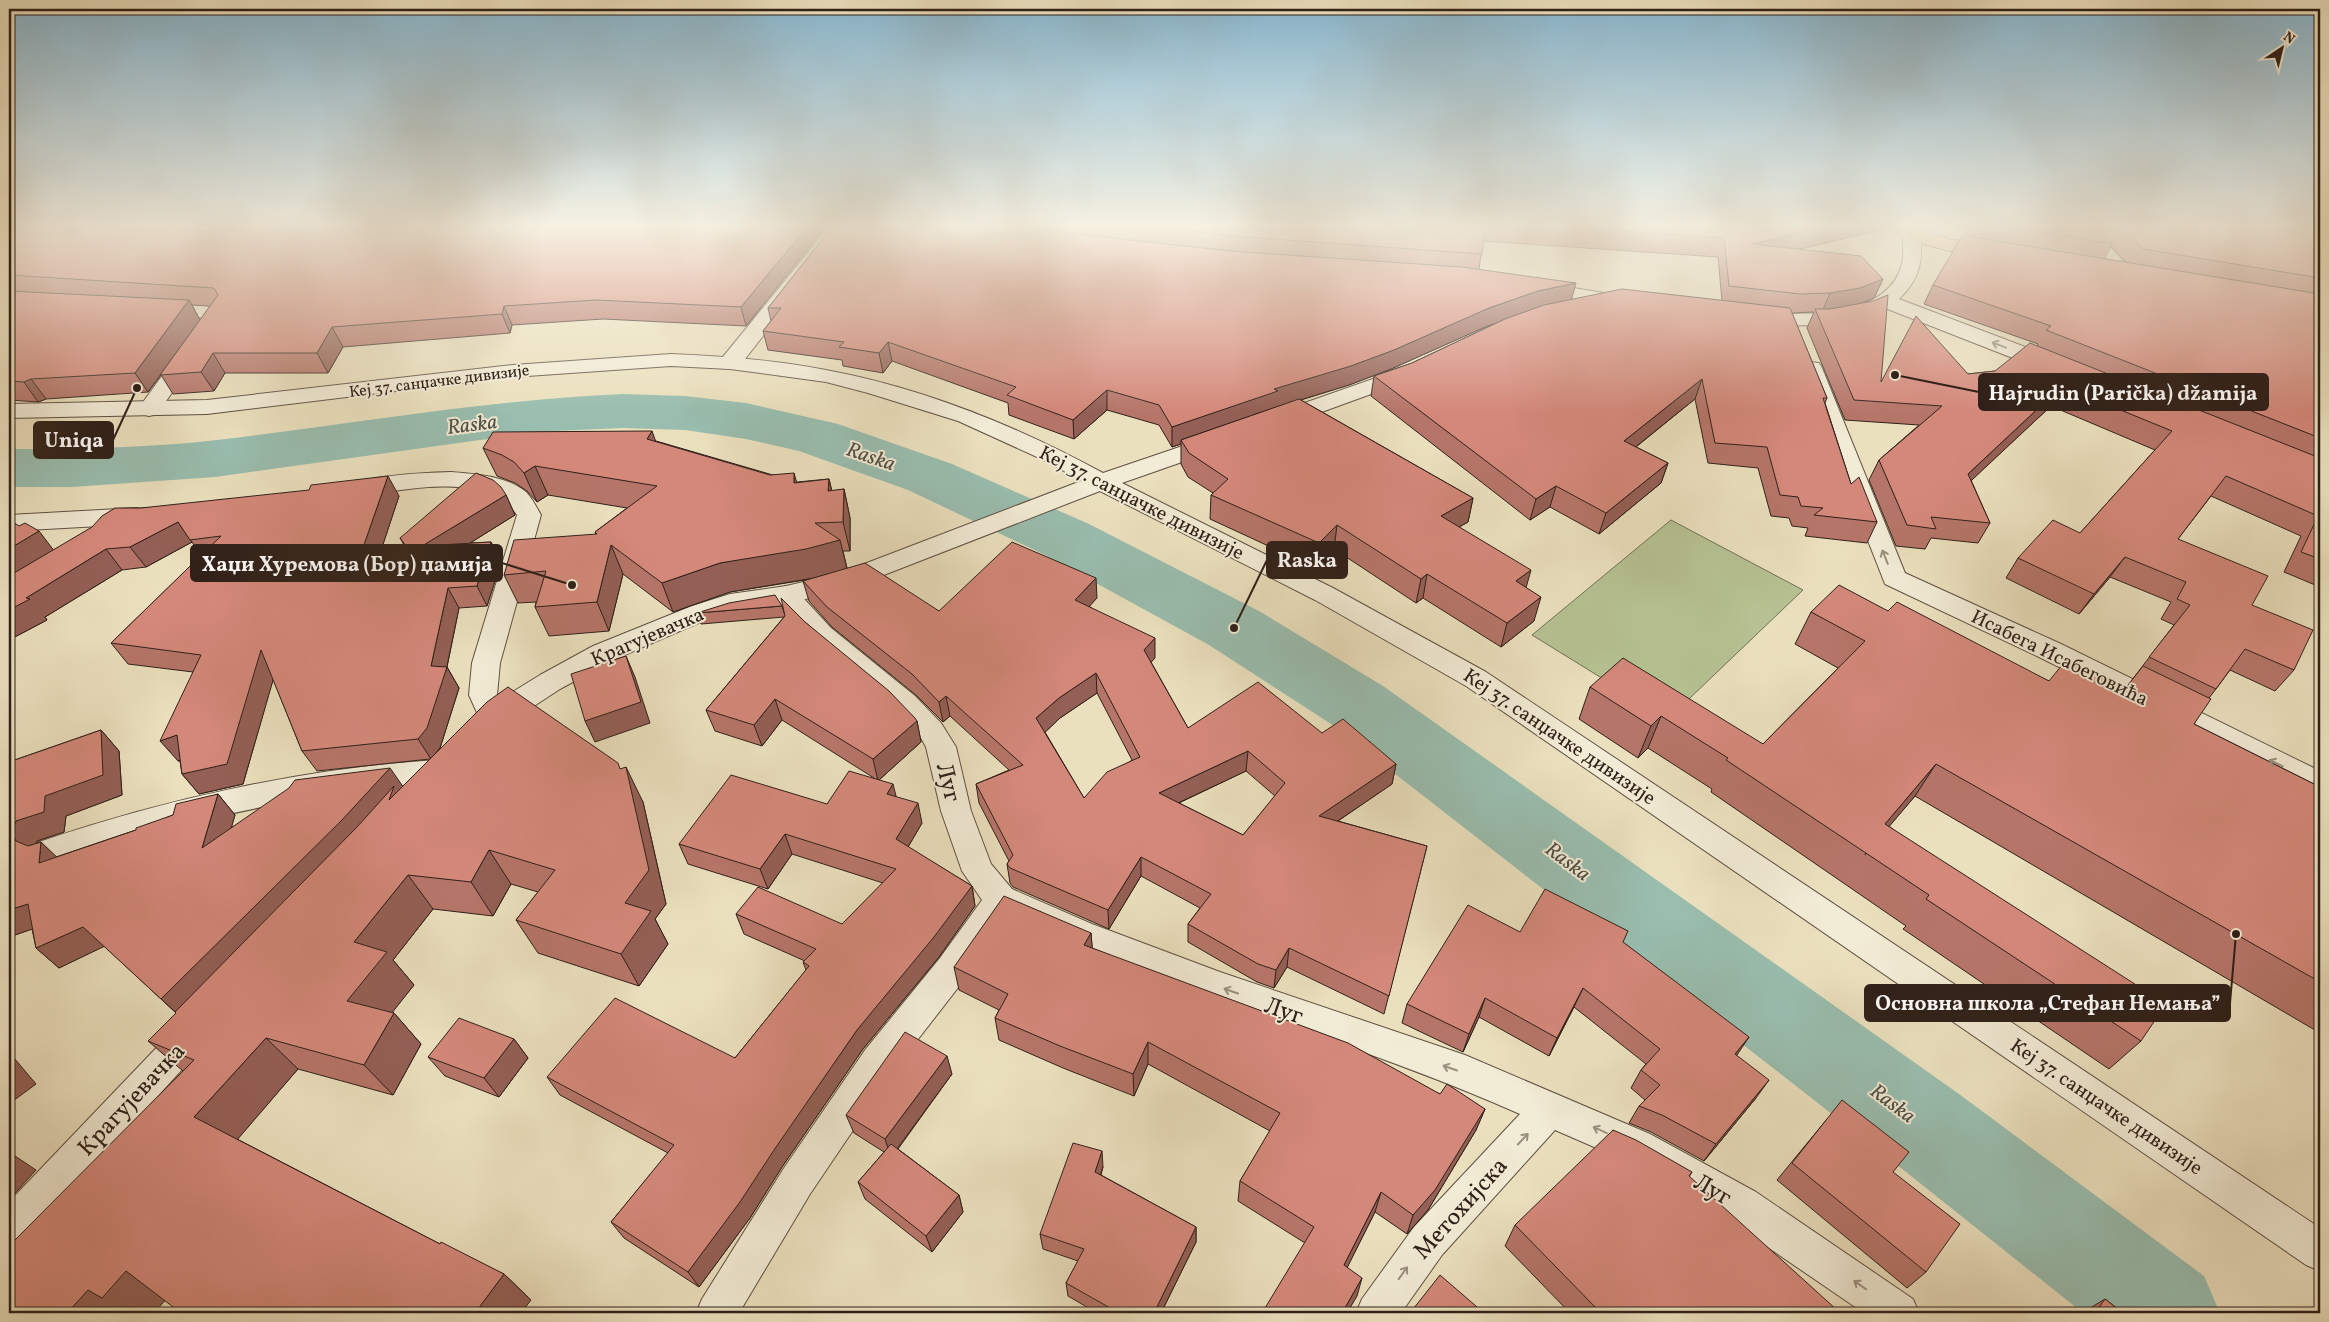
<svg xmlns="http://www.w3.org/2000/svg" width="2329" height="1322" viewBox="0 0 2329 1322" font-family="Vollkorn,serif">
  <rect width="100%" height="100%" fill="#ebe0be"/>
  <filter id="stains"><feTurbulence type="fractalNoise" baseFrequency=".004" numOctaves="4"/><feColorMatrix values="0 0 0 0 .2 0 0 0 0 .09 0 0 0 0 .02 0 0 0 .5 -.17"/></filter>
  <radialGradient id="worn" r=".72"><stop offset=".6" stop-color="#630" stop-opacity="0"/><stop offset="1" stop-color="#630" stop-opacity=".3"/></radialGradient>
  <path fill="#b6c293" stroke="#727156" d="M1671,520L1803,590L1668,719L1532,635Z"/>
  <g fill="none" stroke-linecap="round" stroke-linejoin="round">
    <path fill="#99bdae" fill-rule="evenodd" d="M623,394L685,396L746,403L838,424L952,464L1089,524L1259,611L1383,686L1959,1094L2204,1276L2220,1313H2083L1891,1160L1331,724L1209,645L1043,554L908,490L799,451L746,439L685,430L623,428L555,431L480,440L215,477L72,487H9V449C78,449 148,448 217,440C353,424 486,400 623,394Z"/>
    <defs>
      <g id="minor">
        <path d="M98,227H305L303,231L296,233L190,235L107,233L100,231Z"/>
        <path d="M829,227H848L738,368L730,369L722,368L719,363L722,358Z"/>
        <path d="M2073,227H2092L2131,270L2134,274L2131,278L2124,280L2117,278Z"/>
        <path d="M1537,282L1616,295L1623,297L1626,301L1623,305L1616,307L1530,292L1527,288L1530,284Z"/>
        <path d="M158,303L218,307L225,309L228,313L157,414L149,416L141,414L138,409L204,318L151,313L148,309L151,305Z"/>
        <path d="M1811,362L1819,363L1822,368L1905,573L2059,643L2320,771V796L2309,792L2039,657L1885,584L1800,368L1803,363Z"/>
        <path d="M451,472C476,474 507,476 526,492C532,498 537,508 541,515L500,663L497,695L507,718L503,726L493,729L483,726L469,695L472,663L517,515C487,470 402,490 356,497L348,494L344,489L348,484C381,475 417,473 451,472Z"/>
        <path d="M137,508L146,510L149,516L146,522L137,524L9,531V515Z"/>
        <path d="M786,586L795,589L831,628L915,696L941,723L956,747L971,811L991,864L1012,889L1092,924L1220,972L1465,1055L1650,1134L1756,1192L1913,1299L1919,1313H1864L1728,1220L1624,1160L1555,1130L1442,1255L1401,1313H1356L1362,1299L1414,1227L1520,1114C1392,1057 1257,1018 1126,967C1086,951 1045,937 1007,917L964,980L891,1074L810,1194L739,1313H696L702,1299L784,1168L865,1050L940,958L982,900L962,871L941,811L926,747L921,738L895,711L812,642L787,616L773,595L777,589Z"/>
        <path d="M438,760L449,764L453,772L449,780L438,784C306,791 175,823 50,864L39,860L34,851L39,842C165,799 305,768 438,760Z"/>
      </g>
      <g id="tertiary">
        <path d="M1912,227L1919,229L1921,233C1922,262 1921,278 1899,299L2062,361L2065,366L2062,371L2054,372L2046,371L1885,308C1845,327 1801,327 1758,324L1751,322L1748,318L1751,314L1758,312C1803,315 1887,320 1902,264C1904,255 1903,242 1903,233L1905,229Z"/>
        <path d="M671,354C723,356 775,360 826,370C923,388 1017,426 1103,473L1209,437L1217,435L1225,437L1229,442L1225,447L1122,483L1333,588L1486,672L2320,1228V1271L2306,1265L1466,686L1315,600L1100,491L853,587L786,604L732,612L710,618L613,660L560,689L502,727L492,730L482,727L478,719L482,711L540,675L593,646L692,606L730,594L786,586L838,574L1081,481L1048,462L958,421L868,393L826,382L730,369L671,366L513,377L207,414L9,418V404L207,400L513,365Z"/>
        <path d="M1407,367L1415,368L1418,373L1415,378L1286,425L1278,427L1270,425L1267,420L1270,415Z"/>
        <path d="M194,1016L206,1021L212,1032L206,1043L23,1244L9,1249V1202L182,1021Z"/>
      </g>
      <path id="primary" d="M1893,227H1917L1948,239L1999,249L2002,253L1999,257L1992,259C1970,255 1905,245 1893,227Z"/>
    </defs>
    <use href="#minor" stroke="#5e5042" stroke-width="2"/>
    <use href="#tertiary" stroke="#5e5042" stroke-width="2"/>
    <use href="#primary" stroke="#2f2019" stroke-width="2"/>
    <use href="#minor" fill="#f2ebd5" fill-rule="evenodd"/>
    <use href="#tertiary" fill="#f2ebd5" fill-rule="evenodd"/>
    <use href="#primary" fill="#e6c07f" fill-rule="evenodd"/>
  </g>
  <g fill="#b67569" stroke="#2f2019" fill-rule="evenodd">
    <path d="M9,227L213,231L826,227L746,326L603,319L512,325L510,333L343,347L328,373H225L214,391L173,394L161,375L148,392L46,399L38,402L9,400ZM192,305L210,306L200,320Z"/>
    <path d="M832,227H1892L1801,249L1883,279L1874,298L1864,302L1881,382L1968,374L1995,371L2037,346L2038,344L1924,304L1933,285L1966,234L1969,227H2320V587L2284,572L2301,536L2211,496L2178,539L2252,605L2294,670L2275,691L2230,670L2216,689L2209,698L2194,724L2320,787V1033L1915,796L1889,826L2141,1041L2109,1069L1903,929L1906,926L1711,792L1712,789L1648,748L1638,758L1579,719L1590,687L1763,744L1838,668L1795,644L1811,612L1888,611L2049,681L2125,689L2174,625L2161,619L2171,602L2110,577L2079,614L2006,578L2018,558L2080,533L2155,450L2051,406L1971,480L1990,523L1978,543L1931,538L1925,549L1896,546L1869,480L1879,460L1919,425L1845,420L1807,328L1814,312L1792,313L1827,398L1825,403L1851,484L1877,522L1867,543L1805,536L1808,528L1792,526L1789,518L1771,516L1758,468L1708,463L1695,399L1636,447L1668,463L1661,483L1599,534L1550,507L1530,520L1371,396L1374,376L1412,363L1494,324L1485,327L1391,369L1349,385L1301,400L1473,498L1468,522L1459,527L1526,588L1534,621L1501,647L1423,598L1416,603L1334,549L1316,568L1210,519L1211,495L1213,493L1188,477L1181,464V444L1172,447L1159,425L1107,410L1074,439L1009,415L1008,403L892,361L883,373L843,366L842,360L768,350L763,331L771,321L768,308ZM1483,241L1718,257L1722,301L1572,300L1479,269ZM2111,246L2126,262L2104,259Z"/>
    <path d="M656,441L797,482L829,479L832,491L844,489L850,518V551H843L847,568L939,611L1097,598L1089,606L1155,658L1151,662L1188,728L1322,733L1396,764L1392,784L1338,821L1427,846L1384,1014L1287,967L1274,988L1257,982L1188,942V924L1200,908L1141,876L1109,929L1013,887L1010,883L1007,864L1009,861L979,803L976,784L1009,770L950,716L943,722L916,695L832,627L809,601L803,581L811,579L730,592L673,612L623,574L609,631L549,636L535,607L536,602L518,603L504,575L596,534L595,532L627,508L548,495L537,502L527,491L515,483L497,476L483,448ZM1097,693L1132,760L1084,798L1045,732L1060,718ZM1246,771L1275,796L1243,835L1179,803Z"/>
    <path d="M506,495L515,515L470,543L491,542L501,562L487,606L459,608L447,667L459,688L440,748L435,754L620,769L643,802L666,904L655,919L668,944L639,986L538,953L516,920L538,892L511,884L493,916L433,909L393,960L414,985L392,1012L394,1013L421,1044L393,1095L298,1069L237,1139L440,1244L504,1274L531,1300L181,1313L183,1071L148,1041L176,1013L104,946L59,968L36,948L32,929L9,937V762L101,730L119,751L122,795L66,816L64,832L37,841L36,843L41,842L56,857L136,830L173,815L218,794L235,815L231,827L403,786L430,759L317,771L302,751L273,679L243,784L199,794L182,774L180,761H178L193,672L128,664L111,643L201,556L192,542L146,567L122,570L45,617L47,620L9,640L54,550L141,508L399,496L379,556L405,547L400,538Z"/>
    <path d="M782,606L784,613L805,622L917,721L921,742L879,780L922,823L908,847L972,886L975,906L939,957L863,1049L782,1167L750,1218L699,1287L624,1238L611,1222L668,1153L560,1095L547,1077L735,1058L806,970L803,962L805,961L744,934L736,914L842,924L883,883L792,854L768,889L688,864L679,844L827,804L874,778L782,720L762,746L715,731L706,710L784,617L701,624L697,613Z"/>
    <path d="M1520,932L1623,942L1737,1056L1756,1098L1704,1161L1651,1132L1629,1123L1639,1106L1645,1100L1631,1088L1641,1070L1646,1064L1574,1007L1549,1056L1479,1017L1463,1052L1402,1023L1407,1004Z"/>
    <path d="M1091,933L1092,948L1440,1094L1485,1109L1476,1130L1428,1210L1407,1234L1375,1212L1347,1267L1357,1296L1305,1243L1238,1201L1240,1181L1270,1131L1148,1064L1134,1096L1063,1068L999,1040L995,1018L999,1010L959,990L954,967Z"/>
    <path d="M514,1039L528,1058L499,1097L445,1076L428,1057Z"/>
    <path d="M952,1074L898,1149L959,1195L963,1212L932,1252L865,1199L858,1182L884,1152L854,1133L846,1115Z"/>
    <path d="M1827,1119L1893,1172L1926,1272L1907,1288L1777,1180Z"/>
    <path d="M1103,1167L1101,1175L1196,1227V1242L1161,1313H1097L1068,1296L1066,1283L1078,1261L1043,1249L1040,1234Z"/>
    <path d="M1692,1172L1689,1177L1834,1313H1570L1505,1246L1515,1225Z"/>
    <path d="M2105,1299L2123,1313H2082Z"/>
  </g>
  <g fill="#945f55" stroke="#2f2019">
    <path d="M807,227H826L746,326L741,307Z"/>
    <path d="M1821,227H1892L1745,262L1752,244Z"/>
    <path d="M1883,279L1874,298L1852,307L1822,312L1830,293Z"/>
    <path d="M1576,283L1571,302L1534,310L1485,327L1391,369L1349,385L1277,407L1181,440V444L1172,447V427L1489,308L1538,291Z"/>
    <path d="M189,300L200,320L148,392L135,373Z"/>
    <path d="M504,306L512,325L510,333L502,314Z"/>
    <path d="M332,327L343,347L328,373L317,353Z"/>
    <path d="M888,342L892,361L883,373L879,353Z"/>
    <path d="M213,353L225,373L214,391L201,372Z"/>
    <path d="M31,379L46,399L38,402L24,382Z"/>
    <path d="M1702,379L1695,399L1618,461L1624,441Z"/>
    <path d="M2062,386L2051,406L1957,494L1968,474Z"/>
    <path d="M1107,390V410L1074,439L1073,420Z"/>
    <path d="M652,431L662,459L647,439Z"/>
    <path d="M1668,463L1661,483L1599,534L1606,513Z"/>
    <path d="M535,466L548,495L537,502L524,473Z"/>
    <path d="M794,473L802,501L794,483Z"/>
    <path d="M388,476L399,496L365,599L352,579Z"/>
    <path d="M829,479L835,508L828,491Z"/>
    <path d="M1556,486L1550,507L1530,520L1536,499Z"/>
    <path d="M844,489L850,518V551L843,522Z"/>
    <path d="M506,495L515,515L433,566L422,546Z"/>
    <path d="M1473,498L1468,522L1436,540L1441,516Z"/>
    <path d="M178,522L192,542L146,567L130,547Z"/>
    <path d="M1337,525L1334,549L1316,568L1319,543Z"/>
    <path d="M39,531L55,552L9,579V549Z"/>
    <path d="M840,540L847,569L814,578L730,592L673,612L662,583L720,563Z"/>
    <path d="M491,542L501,562L487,606L477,586Z"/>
    <path d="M611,545L623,574L609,631L597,602Z"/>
    <path d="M106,549L122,570L45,617L47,620L9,640V610L26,598Z"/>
    <path d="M2125,557L2110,577L2079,614L2094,594Z"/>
    <path d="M1531,570L1524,595L1516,581Z"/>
    <path d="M1427,574L1423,598L1416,603L1421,579Z"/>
    <path d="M1096,578L1097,598L1077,620L1075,600Z"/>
    <path d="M448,588L459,608L446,671L447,667L459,688L440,748L431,759L418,739L431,666Z"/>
    <path d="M1541,597L1534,621L1501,647L1507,623Z"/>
    <path d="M1155,638V658L1144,670V650Z"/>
    <path d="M261,650L276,670L243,784L199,794L182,774Z"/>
    <path d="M626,656L635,677L650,723L595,742L585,721Z"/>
    <path d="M1096,673L1097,693L1060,718L1039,738L1036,718L1059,698Z"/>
    <path d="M946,696L950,716L943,722L939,702Z"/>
    <path d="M775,699L782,720L762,746L754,725Z"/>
    <path d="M1661,716L1648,748L1638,758L1651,726Z"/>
    <path d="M917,721L921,742L878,781L873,759Z"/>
    <path d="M101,730L119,751L122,795L66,816L64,832L37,841L32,852L16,841L11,832L16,821L45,796Z"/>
    <path d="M177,735L194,756L178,761L160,741Z"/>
    <path d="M1248,751L1246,771L1159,812V793Z"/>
    <path d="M1396,764L1392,784L1317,835L1319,816Z"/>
    <path d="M1936,764L1915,796L1865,855L1885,824Z"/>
    <path d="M626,767L643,802L666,904L655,919L668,944L639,986L621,954L625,903Z"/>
    <path d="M390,768L404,788L182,1018L161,999Z"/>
    <path d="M893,784L898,804L887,794Z"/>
    <path d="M218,794L235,815L220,868L202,848Z"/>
    <path d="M918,803L922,823L901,859L896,839Z"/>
    <path d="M785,834L792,854L768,889L760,869Z"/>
    <path d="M41,842L62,862L39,863Z"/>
    <path d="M489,850L511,884L493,916L471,882Z"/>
    <path d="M1141,857V876L1109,929L1108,910Z"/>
    <path d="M408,875L433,909L393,960L414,985L376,1033L347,1001L354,942Z"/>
    <path d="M972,886L975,906L939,957L863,1049L782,1167L750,1218L699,1287L688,1272L857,1030Z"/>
    <path d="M28,904L50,923L9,937V910Z"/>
    <path d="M83,927L105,946L59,968L36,948Z"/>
    <path d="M1091,933L1093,956L1084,945Z"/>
    <path d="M1289,948L1287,967L1274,988L1276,970Z"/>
    <path d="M1583,988L1574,1007L1549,1056L1557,1038Z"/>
    <path d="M1485,998L1479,1017L1463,1052L1469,1034Z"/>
    <path d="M394,1013L421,1044L393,1095L364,1065Z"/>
    <path d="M1749,1037L1737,1055L1735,1054Z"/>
    <path d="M266,1038L298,1069L231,1147L194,1117Z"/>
    <path d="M514,1039L528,1058L499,1097L484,1078Z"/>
    <path d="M1148,1042V1064L1134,1096L1133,1074Z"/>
    <path d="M9,1052L36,1084L9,1104Z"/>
    <path d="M947,1056L952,1074L891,1157L885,1139Z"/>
    <path d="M1769,1080L1756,1098L1704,1161L1716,1144Z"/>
    <path d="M1485,1109L1476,1130L1428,1210L1407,1234L1413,1215Z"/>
    <path d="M1102,1151L1103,1167L1096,1188L1095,1172Z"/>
    <path d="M9,1152L36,1170L9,1200Z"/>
    <path d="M1381,1192L1375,1212L1339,1284L1344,1265Z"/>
    <path d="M959,1195L963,1212L932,1252L926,1236Z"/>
    <path d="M1196,1227V1242L1161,1313H1154Z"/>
    <path d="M126,1271L168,1297L154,1313H67L88,1290Z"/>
    <path d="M504,1274L531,1300L521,1313H475Z"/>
    <path d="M1362,1278L1357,1296L1347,1313H1342Z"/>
  </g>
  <g fill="#d4887a" stroke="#2f2019" fill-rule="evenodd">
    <path d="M9,227H140L213,231L216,227H807L741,307L596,300L504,306L502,314L332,327L317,353H213L201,372L160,375L218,295L214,288L9,275Z"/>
    <path d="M832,227H1015L1230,251L1462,267L1576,283L1538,291L1489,308L1394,350L1351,366L1274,389L1278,391L1172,427L1159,405L1107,390L1073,420L1007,395L1016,387L888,342L879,353L839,347L844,342L763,331L781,308H768Z"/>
    <path d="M1156,227H1485L1482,254L1230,236Z"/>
    <path d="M1562,227H1821L1752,244L1861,256L1883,279L1860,288L1830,293L1800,294L1729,286L1724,238Z"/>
    <path d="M2015,227H2097L2112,244Z"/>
    <path d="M2122,227H2320V278L2143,249Z"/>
    <path d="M1963,234L1984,239L2320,294V438L2046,330L2051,326L1933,285Z"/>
    <path d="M1622,289L1790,308L1827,398H1823L1851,484L1859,477L1877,522L1814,515L1823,508L1801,506L1798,497L1780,495L1767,447L1715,443L1702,379L1624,441L1668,463L1606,513L1556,486L1536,499L1374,376L1412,363L1505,319L1544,305Z"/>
    <path d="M9,291L189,300L135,373L31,379L24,382L9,381Z"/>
    <path d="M1888,295L1881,382L1916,316L1968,374L1995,371L2030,343L2320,458V559L2301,552L2318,516L2226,476L2178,539L2268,576L2252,605L2313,630L2294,670L2245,649L2216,689L2149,657L2190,605L2177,599L2186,582L2125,557L2094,594L2018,558L2053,520L2080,533L2172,431L2062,386L1968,474L1990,523L1931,517L1936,529L1907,525L1879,460L1942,406L1854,400L1815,309H1830L1873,301Z"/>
    <path d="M1299,399L1473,498L1441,516L1531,570L1516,581L1541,597L1507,623L1427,574L1421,579L1337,525L1319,543L1211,495L1228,479L1189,453L1181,440Z"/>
    <path d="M652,431L647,439L770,475L794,473V483L829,479L828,491L844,489L843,522L815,523L840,540L806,549L720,563L662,583L611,545L597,602L535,607L546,571L504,575L514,540L597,534L595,532L657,486L535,466L524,473L514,462L502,455L483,448L493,432Z"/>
    <path d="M476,473L493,480L501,487L506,495L422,546L491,542L477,586L448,588L431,666L447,667L427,728L418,739L302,751L261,650L227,764L182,774L177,735L160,741L201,655L111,643L221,536L190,540L178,522L130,547L106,549L26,598L30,599L9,610V576L92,527L102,516L115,508H141L309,490L311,485L388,476L352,579L388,548L407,547L400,538Z"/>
    <path d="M9,522H13L19,526L25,523L39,531L9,549Z"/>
    <path d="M1012,542L1096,578L1075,600L1155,638L1144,650L1188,728L1258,682L1322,733L1343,719L1396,764L1319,816L1427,846L1389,996L1289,948L1276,970L1258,964L1188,924L1211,894L1141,857L1108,910L1010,868L1007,864L1013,855L976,784L1023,765L946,696L939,702L912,674L827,607L803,581L865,563L939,611ZM1096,673L1140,757L1107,772L1084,798L1036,718L1059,698ZM1248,751L1285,783L1243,835L1159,793Z"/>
    <path d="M1839,585L1888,611L1897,602L2049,681L2066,660L2125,689L2143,666L2211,699L2194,724L2320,787V982L1936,764L1885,824L2166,1004L2141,1041L1926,899L1929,895L1726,760L1728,758L1661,716L1651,726L1590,687L1623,658L1763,744L1865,641L1811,612Z"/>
    <path d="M775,595L782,606L697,613L729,603Z"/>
    <path d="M781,598L805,622L889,691L915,718L917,721L873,759L775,699L754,725L706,710L785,616Z"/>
    <path d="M626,656L641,702L585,721L571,674Z"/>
    <path d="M508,687L618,763L620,769L626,767L649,870L625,903L651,911L621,954L516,920L555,870L489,850L471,882L408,875L354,942L387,952L347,1001L394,1013L364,1065L266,1038L194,1117L440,1244L441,1242L504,1274L475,1313H181L126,1271L102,1298L88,1290L67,1313H9V1246L194,1060L148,1041L176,1013L175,1012L357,827L394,786L389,800L487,702Z"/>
    <path d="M101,730L103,775L45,796L44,812L16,821L11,832L16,841L28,846L41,842L39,863L136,830V828L173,815L176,804L218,794L202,848L289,788L295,780L390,768L342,820L161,999L83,927L36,948L28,904L9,910V762Z"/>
    <path d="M849,771L893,784L887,794L918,803L896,839L972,886L934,937L857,1030L774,1150L740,1202L688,1272L611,1222L674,1145L547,1077L615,998L735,1058L809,966L803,962L816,949L736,914L758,887L842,924L896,869L785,834L760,869L679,844L731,775L827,804Z"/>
    <path d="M1545,889L1628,931L1623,942L1749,1037L1735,1054L1769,1080L1716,1144L1662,1115L1639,1106L1660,1085L1641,1070L1660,1049L1583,988L1557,1038L1485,998L1469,1034L1407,1004L1468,905L1520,932Z"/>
    <path d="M1004,896L1091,933L1084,945L1348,1043L1440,1094L1447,1084L1485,1109L1435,1190L1413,1215L1381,1192L1344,1265L1362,1278L1342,1313H1262L1314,1227L1240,1181L1280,1113L1148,1042L1133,1074L1060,1046L995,1018L1008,994L954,967Z"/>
    <path d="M459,1018L514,1039L484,1078L428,1057Z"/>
    <path d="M905,1032L947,1056L885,1139L846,1115Z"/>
    <path d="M1842,1100L1909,1152L1893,1172L1960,1224L1926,1272L1792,1163Z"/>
    <path d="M1613,1130L1636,1140L1692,1172L1689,1176L1837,1310L1834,1313H1599L1600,1312L1515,1225Z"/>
    <path d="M1073,1143L1102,1151L1095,1172L1196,1227L1154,1313H1119L1066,1283L1084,1249L1040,1234Z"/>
    <path d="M891,1144L959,1195L926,1236L858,1182Z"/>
    <path d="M1440,1275L1484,1313H1410Z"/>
    <path d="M2105,1299L2123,1313H2095Z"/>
  </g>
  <defs><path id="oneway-shaft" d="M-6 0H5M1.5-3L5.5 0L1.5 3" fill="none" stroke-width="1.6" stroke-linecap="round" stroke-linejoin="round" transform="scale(1.25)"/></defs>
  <g stroke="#9a9080">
    <use href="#oneway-shaft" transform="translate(1999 345) rotate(-159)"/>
    <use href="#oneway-shaft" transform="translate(1885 557) rotate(-112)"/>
    <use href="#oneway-shaft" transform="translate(2276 763) rotate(-154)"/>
    <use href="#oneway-shaft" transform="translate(1231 991) rotate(-161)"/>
    <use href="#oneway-shaft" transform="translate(1450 1068) rotate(-161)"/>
    <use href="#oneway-shaft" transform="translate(1600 1130) rotate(-156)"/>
    <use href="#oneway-shaft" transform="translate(1523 1139) rotate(-47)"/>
    <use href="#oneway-shaft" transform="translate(1403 1273) rotate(-55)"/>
    <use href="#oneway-shaft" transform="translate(1860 1285) rotate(-145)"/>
  </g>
  <linearGradient id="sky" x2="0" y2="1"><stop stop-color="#88b8d1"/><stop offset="0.55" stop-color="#f6f1e2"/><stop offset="1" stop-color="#f6f1e2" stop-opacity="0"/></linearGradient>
  <rect width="2329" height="412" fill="url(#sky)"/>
  <g text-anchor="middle" stroke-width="4" stroke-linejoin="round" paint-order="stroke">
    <g font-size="16" fill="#2f2019" stroke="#f2ebd5">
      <text transform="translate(439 380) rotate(-7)" y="6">Кеј 37. санџачке дивизије</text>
    </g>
    <g font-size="20" fill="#2f2019" stroke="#f2ebd5">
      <text transform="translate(1142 502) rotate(27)" y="7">Кеј 37. санџачке дивизије</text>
      <text transform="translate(647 636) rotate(-23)" y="7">Крагујевачка</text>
      <text transform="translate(2060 657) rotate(26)" y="7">Исабега Исабеговића</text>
      <text transform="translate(1560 736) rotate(34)" y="7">Кеј 37. санџачке дивизије</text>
      <text transform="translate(2107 1106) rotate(34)" y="7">Кеј 37. санџачке дивизије</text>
    </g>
    <g font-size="21" font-style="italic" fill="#4f4f46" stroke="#f2ebd5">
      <text transform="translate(472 424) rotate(-7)" y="7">Raska</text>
      <text transform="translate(871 456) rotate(19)" y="7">Raska</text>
      <text transform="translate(1568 861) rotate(37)" y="7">Raska</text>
      <text transform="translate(1893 1103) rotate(37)" y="7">Raska</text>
    </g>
    <g font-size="24" fill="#2f2019" stroke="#f2ebd5">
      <text transform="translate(949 782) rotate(76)" y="8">Луг</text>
      <text transform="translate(1284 1010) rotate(19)" y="8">Луг</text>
      <text transform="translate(131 1099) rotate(-47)" y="8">Крагујевачка</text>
      <text transform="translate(1713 1189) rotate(30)" y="8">Луг</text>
      <text transform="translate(1460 1208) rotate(-48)" y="8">Метохијска</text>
    </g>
  </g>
  <path fill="none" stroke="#2f2019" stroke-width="2" d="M1895 375L1979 392M137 388L113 440M1234 628L1267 560M572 585L502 563M2236 934L2230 1003"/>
  <g fill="#2f2019" stroke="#f2ebd5" stroke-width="2">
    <circle cx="1895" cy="375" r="5"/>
    <circle cx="137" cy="388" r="5"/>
    <circle cx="1234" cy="628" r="5"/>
    <circle cx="572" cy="585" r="5"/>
    <circle cx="2236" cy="934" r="5"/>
  </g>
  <g fill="#2f2019" stroke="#2f2019" stroke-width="2">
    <rect x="1979" y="374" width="289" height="36" rx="5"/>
    <rect x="34" y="422" width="79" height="36" rx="5"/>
    <rect x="1267" y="542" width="80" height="36" rx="5"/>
    <rect x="191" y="545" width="311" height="36" rx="5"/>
    <rect x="1865" y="985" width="365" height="36" rx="5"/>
  </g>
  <g font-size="21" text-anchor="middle" font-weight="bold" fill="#fff">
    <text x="2123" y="400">Hajrudin (Parička) džamija</text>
    <text x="74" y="447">Uniqa</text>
    <text x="1307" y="567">Raska</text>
    <text x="347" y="571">Хаџи Хуремова (Бор) џамија</text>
    <text x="2048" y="1010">Основна школа „Стефан Немања”</text>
  </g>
  <rect width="2329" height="1322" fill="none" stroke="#ebe0be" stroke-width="30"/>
  <rect x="10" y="10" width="2309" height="1302" fill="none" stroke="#2f2019" stroke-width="2.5"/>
  <rect x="15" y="15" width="2299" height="1292" fill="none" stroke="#2f2019"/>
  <g transform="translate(2282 48) rotate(35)" stroke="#f2ebd5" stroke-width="4" paint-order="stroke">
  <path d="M0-4L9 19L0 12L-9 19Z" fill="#2f2019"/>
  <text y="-8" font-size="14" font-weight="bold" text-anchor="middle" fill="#2f2019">N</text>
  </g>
  <rect width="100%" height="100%" filter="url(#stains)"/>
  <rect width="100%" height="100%" fill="url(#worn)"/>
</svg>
